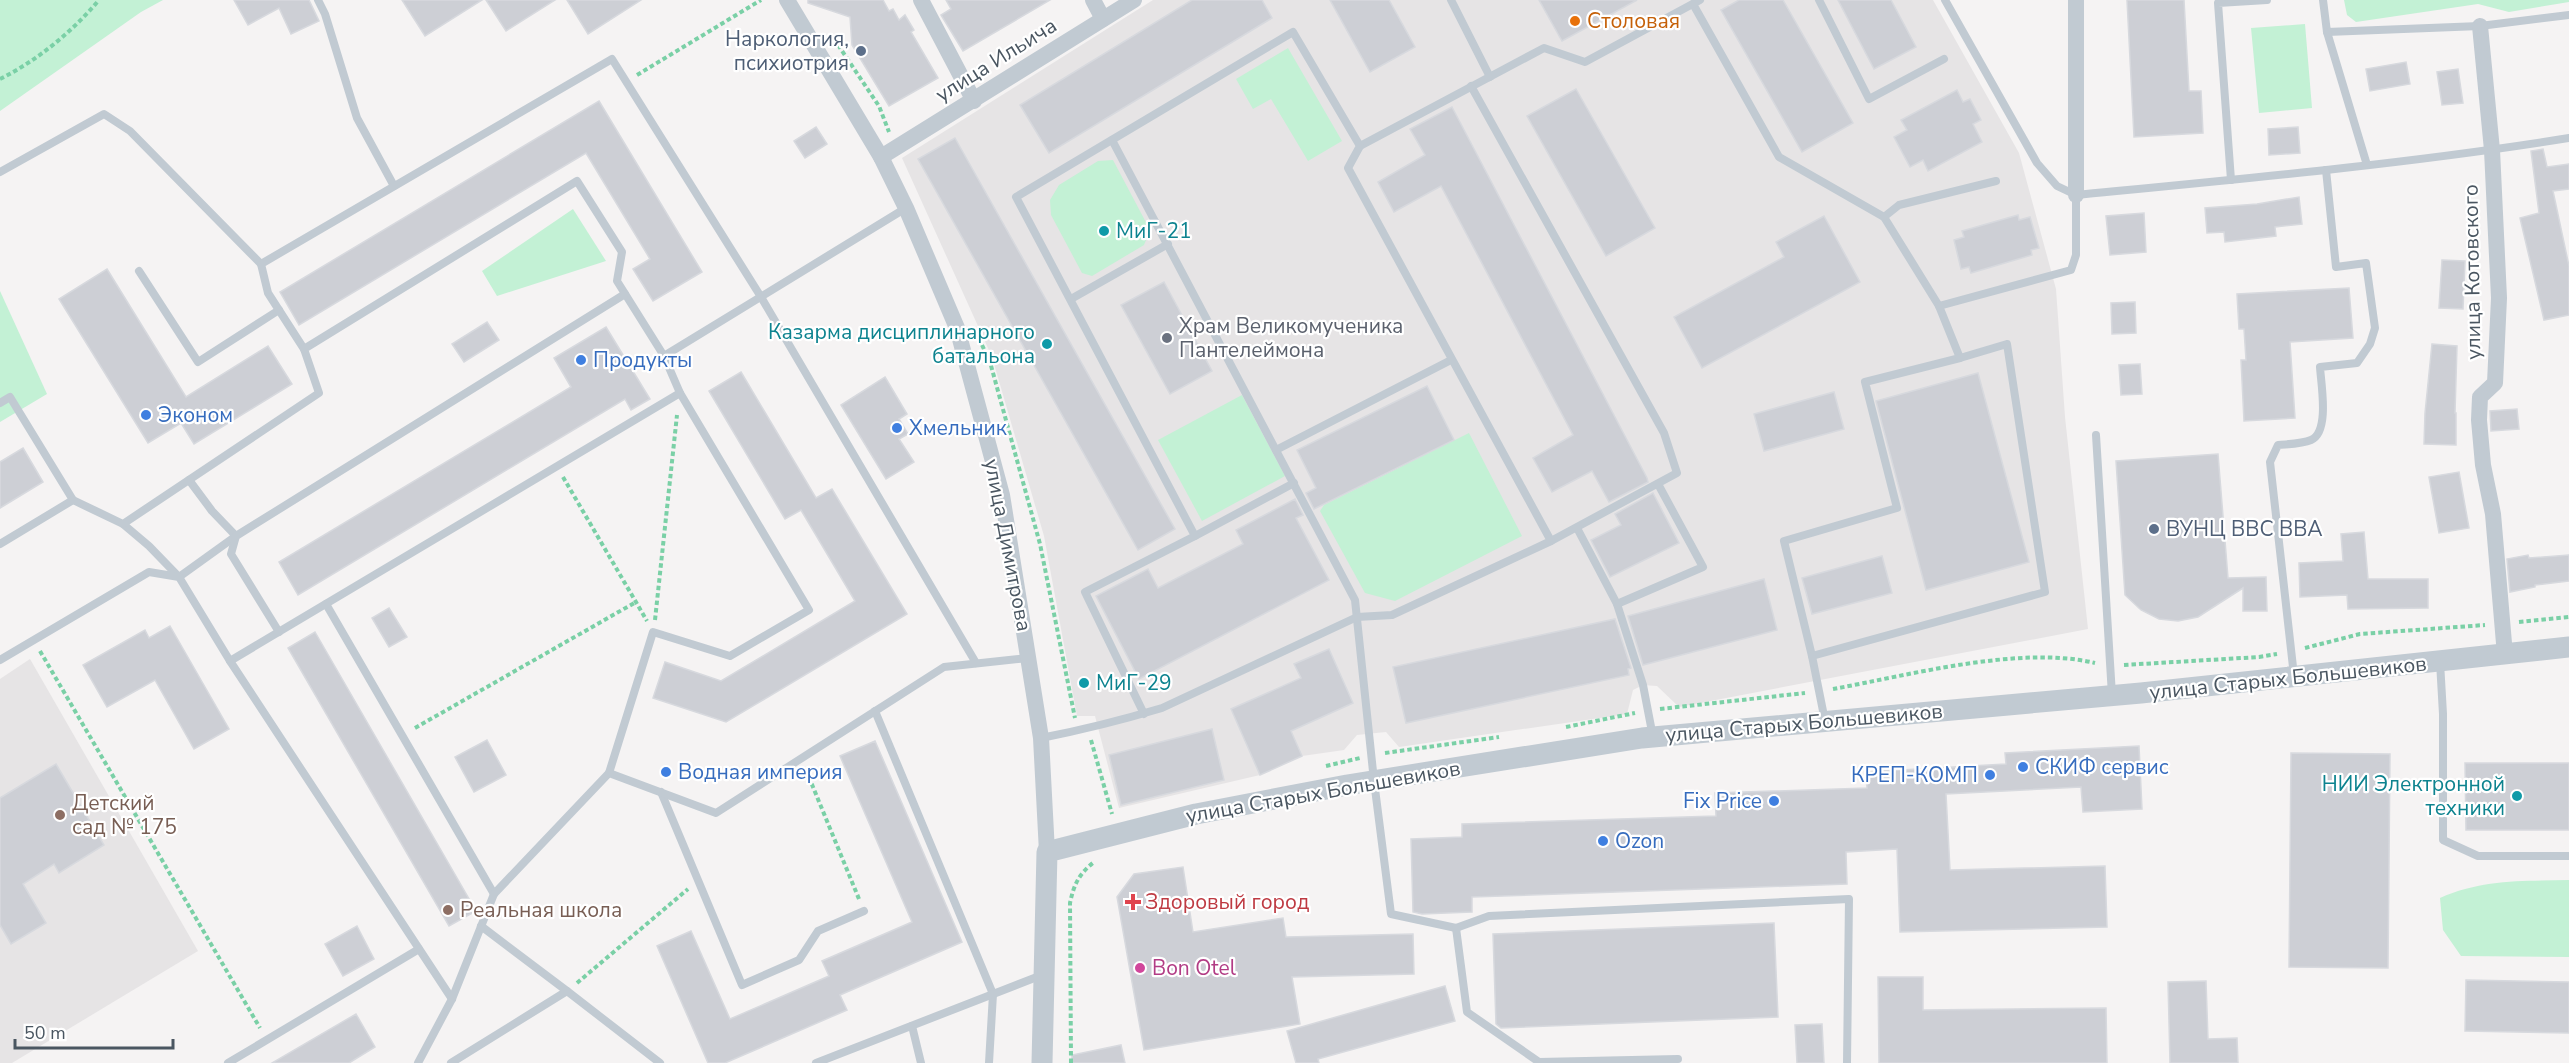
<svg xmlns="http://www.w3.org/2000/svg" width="2569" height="1063" viewBox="0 0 2569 1063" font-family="'Nunito Sans',sans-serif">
  <rect width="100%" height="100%" fill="#f5f3f3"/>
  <g fill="#e6e4e5">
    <path d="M1153,0H1933L2019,153L2056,289L2065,417L2088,629L1679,707L1657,686L1643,685L1633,690L1627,714L1399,747L1386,732L1357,735L1344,750L1302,756L1260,775L1119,808L1095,716H1077L1044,536L992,357L902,158Z"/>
    <path d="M30,659L198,951L12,1063H0V679Z"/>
  </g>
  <g fill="#c3f1d5">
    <path d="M0,0H163L141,12L0,111Z"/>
    <path d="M2344,0H2569V2L2509,12L2478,4L2356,22L2347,15Z"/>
    <path d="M2305,24L2312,108L2259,113L2251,28Z"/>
    <path d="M1288,48L1342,141L1308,161L1271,99L1253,109L1236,79Z"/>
    <path d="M1113,160L1150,230L1144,245L1092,276L1082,273L1051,215L1050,200L1059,185L1098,161Z"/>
    <path d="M573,209L606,261L497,296L482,271Z"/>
    <path d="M0,291L47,394L0,422Z"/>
    <path d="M1242,395L1285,476L1202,521L1158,440Z"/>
    <path d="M1469,433L1522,536L1395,601L1365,593L1320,511L1324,505Z"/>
    <path d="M2569,880V957L2461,956L2443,930L2440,898C2482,879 2524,881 2569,880Z"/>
  </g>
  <g fill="#cdcfd5" stroke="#d7d9de" stroke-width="1.5">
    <path d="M234,0H309L319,21L291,34L279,8L248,25Z"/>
    <path d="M402,0H482L425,36Z"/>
    <path d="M486,0H555L506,31Z"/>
    <path d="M567,0H641L588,34Z"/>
    <path d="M808,0H883L889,11L893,9L899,20L905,15L914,30L911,32L938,78L889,106L852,45L850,17L808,3Z"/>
    <path d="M946,0H1050L963,51L941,15L951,9Z"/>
    <path d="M1192,0H1262L1272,18L1049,153L1020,105Z"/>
    <path d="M1330,0H1389L1415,47L1370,72Z"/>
    <path d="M1539,0H1637L1562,41Z"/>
    <path d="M1739,0H1783L1853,123L1802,152L1721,10Z"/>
    <path d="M1838,0H1891L1916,47L1874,69Z"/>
    <path d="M2127,0H2184L2189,91H2201L2203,133L2134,137Z"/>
    <path d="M2406,62L2410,84L2370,91L2366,69Z"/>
    <path d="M2458,69L2463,103L2442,105L2437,72Z"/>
    <path d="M1576,89L1655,228L1606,256L1527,116Z"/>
    <path d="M1957,90L1963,102L1970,99L1981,120L1973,124L1982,142L1928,171L1923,160L1910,167L1894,137L1907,130L1901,120Z"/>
    <path d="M599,101L702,272L653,301L633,269L650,259L586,153L299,325L280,292Z"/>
    <path d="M1452,107L1647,478L1648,482L1609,502L1592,471L1552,492L1533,458L1573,435L1441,186L1394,212L1378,182L1425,155L1410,129Z"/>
    <path d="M816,127L827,144L805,158L794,141Z"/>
    <path d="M2298,127L2300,153L2269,155L2268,129Z"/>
    <path d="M955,138L1175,529L1138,550L918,159Z"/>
    <path d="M2543,149L2547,167L2569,164V189L2553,191L2569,266V315L2544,320L2520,218L2539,213L2531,151Z"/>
    <path d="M2299,197L2302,224L2275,227L2276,236L2225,242L2224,232L2207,233L2205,208L2257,204Z"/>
    <path d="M2144,213L2146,252L2110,255L2106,216Z"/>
    <path d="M2018,215L2019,220L2030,217L2039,248L2031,250L2032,255L1971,273L1969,267L1961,269L1954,240L1964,237L1962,231Z"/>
    <path d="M1824,216L1860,282L1702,368L1674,317L1784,257L1776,242Z"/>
    <path d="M2442,260L2465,261L2463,309L2439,308Z"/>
    <path d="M107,269L186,397L268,346L292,384L194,444L181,423L148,443L59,299Z"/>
    <path d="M1164,282L1212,371L1170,394L1121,305Z"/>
    <path d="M2349,288L2353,338L2290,342L2295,418L2244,421L2241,360H2246L2244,329H2239L2237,294Z"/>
    <path d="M2135,302L2136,333L2112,334L2111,303Z"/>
    <path d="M487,322L499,340L464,362L452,344Z"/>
    <path d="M606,327L650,399L631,410L625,399L298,595L279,562L571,387L554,358Z"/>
    <path d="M2432,344L2457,346L2455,413H2456V445L2424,444L2425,413Z"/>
    <path d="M2140,364L2142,394L2121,395L2119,365Z"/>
    <path d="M741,372L816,498L832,489L907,614L726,722L653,698L665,662L721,681L855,601L801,510L785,519L709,391Z"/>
    <path d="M1978,373L2029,562L1926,590L1876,401Z"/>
    <path d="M885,377L907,414L899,419L908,434L899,439L914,462L886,479L841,405Z"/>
    <path d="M1427,386L1454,440L1314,509L1306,493L1316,488L1297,450Z"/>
    <path d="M1834,392L1844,429L1764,451L1754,414Z"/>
    <path d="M2517,409L2519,429L2491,431L2490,411Z"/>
    <path d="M23,448L43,482L0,508V462Z"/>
    <path d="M2218,454L2228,578L2266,577L2267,611H2243V588L2198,617L2178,621L2159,619L2141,610L2125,595L2116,461Z"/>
    <path d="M2459,472L2469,528L2439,533L2429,477Z"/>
    <path d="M1653,493L1679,543L1610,577L1591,540L1621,525L1615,514Z"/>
    <path d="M1295,499L1303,515L1296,518L1329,580L1139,679L1096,596L1148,569L1158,588L1243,544L1236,530Z"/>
    <path d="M2364,532L2368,579H2428V608L2348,609L2347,595L2300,597L2299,563L2343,561L2341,534Z"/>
    <path d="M2528,555L2529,558L2569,555V581L2535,585V587L2510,592L2507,559Z"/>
    <path d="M1882,556L1892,593L1812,614L1802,578Z"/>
    <path d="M1764,579L1777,630L1643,665L1628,616Z"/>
    <path d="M389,608L407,637L389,647L372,618Z"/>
    <path d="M1615,619L1631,668L1628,669L1629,675L1406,723L1393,667Z"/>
    <path d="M170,626L229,729L194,749L155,680L107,707L83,665L145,630L149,638Z"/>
    <path d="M315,632L476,911L449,926L288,648Z"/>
    <path d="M1329,649L1353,703L1291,731L1302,756L1260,775L1231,709L1301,678L1294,664Z"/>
    <path d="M1212,729L1224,780L1121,805L1109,755Z"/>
    <path d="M487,740L506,775L474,792L455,757Z"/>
    <path d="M875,741L962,942L840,995L847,1010L725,1063H708L657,946L691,931L730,1019L829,976L822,961L912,922L840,756Z"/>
    <path d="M2139,746L2142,809L2083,812L2081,787L1946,794L1950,870L2105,866L2107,927L1900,932L1897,849L1846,852L1847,884L1472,897V912L1422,914L1413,912L1411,839L1462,837V824L1716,816L1715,793L1867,788L1866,772L2006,764L2005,753Z"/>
    <path d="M2291,753L2390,754L2388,968L2289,967Z"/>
    <path d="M2465,763H2569V830H2466Z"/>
    <path d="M56,764L104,845L59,873L54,864L23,884L46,923L11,944L0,925V798Z"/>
    <path d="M1183,867L1193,932L1283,918L1286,937L1413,934L1414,974L1292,977L1300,1024L1144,1050L1117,897L1134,874Z"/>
    <path d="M1774,923L1778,1017L1501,1028L1496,1024L1493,934Z"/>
    <path d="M357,926L374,959L343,976L325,944Z"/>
    <path d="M1878,977H1923V1010L2106,1008L2107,1063H1879Z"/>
    <path d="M2466,980L2569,982V1033L2465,1031Z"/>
    <path d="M2206,981L2208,1039L2237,1038L2238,1063H2170L2168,982Z"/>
    <path d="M1445,986L1455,1021L1318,1059L1319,1063H1296L1287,1031Z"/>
    <path d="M356,1014L375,1047L349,1063H272Z"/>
    <path d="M1822,1024L1824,1063H1797L1795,1025Z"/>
    <path d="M1121,1045L1125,1063H1072V1055Z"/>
  </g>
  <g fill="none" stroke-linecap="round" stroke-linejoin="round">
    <g stroke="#7ad0a6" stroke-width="4" stroke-dasharray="4.5 3" stroke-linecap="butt">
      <path d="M838,45L879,106L889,132"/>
      <path d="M637,75L761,0"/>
      <path d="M0,79C38,60 72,32 99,0"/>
      <path d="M982,345L990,362L1040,544L1075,718"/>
      <path d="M563,477L647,621"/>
      <path d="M655,620L677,415"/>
      <path d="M2519,622L2569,617"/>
      <path d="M2305,648L2360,634L2485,625"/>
      <path d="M40,651L260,1028"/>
      <path d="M2124,665L2259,657L2277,654"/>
      <path d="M1833,689C1910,675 2021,645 2095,663"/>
      <path d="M1660,709L1805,693"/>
      <path d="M1566,727L1635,713"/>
      <path d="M415,728L636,602"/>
      <path d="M1091,740L1112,814"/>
      <path d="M1385,753L1499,737"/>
      <path d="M1326,766L1360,758"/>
      <path d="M806,770L859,899"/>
      <path d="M577,983L688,889"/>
      <path d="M1071,1063L1070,903C1074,884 1079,874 1094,862"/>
    </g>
    <g stroke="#c1cad2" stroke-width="8">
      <path d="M318,0L325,14L357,118L394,186"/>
      <path d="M1451,0L1490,77"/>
      <path d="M1819,0L1869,99L1944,59"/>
      <path d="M1945,0L2037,163L2057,186L2076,195C2241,179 2406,164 2569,138"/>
      <path d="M2323,0L2327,32L2480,26L2569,15"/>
      <path d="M1693,4L1779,157L1884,217L1939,306L1960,358L1865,382L1897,508L1784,541L1812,656L1825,721"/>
      <path d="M2327,32L2367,165"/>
      <path d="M1471,86L1664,433L1677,473L1551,541"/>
      <path d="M1112,140L1355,600L1374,781L1391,914L1456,928L1489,916L1849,899L1847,1063"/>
      <path d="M1360,146L1544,48L1585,62L1700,0"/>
      <path d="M0,172L104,114L130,131L261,264"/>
      <path d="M2231,180L2218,3L2267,0"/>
      <path d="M1884,217L1899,205L1996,181"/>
      <path d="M139,271L198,362L279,310"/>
      <path d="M1071,299L1168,244"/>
      <path d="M1939,306L2071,270L2076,255V195"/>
      <path d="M304,349L268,293L261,264L612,59L761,297L976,663"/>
      <path d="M664,356L906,208"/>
      <path d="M0,403L10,397L73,500"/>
      <path d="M2096,435L2112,695"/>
      <path d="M1276,450L1451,360"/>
      <path d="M123,524L149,546L179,577L236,536L212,511L189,480"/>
      <path d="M1577,528L1617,604L1643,685L1653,737"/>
      <path d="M1195,536L1294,483"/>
      <path d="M0,544L73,500L123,524L319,393L304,349L577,181L622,252L617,281L664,356L680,393"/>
      <path d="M326,604L494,894"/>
      <path d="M1617,604L1703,567L1658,484"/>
      <path d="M279,632L231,554L236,536L625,294"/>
      <path d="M1812,656L2045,592L2007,344L1960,358"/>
      <path d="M0,660L149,572L179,577L230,661"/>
      <path d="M2440,662L2443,714V840L2478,856H2569"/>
      <path d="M2294,676L2270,462L2278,445C2288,444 2302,444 2311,440C2330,432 2321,384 2320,367L2357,363L2370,344L2375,328L2366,263L2336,267L2326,170"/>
      <path d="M875,711L993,994L989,1063"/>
      <path d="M1041,738C1082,730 1122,720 1162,708L1357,617L1392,615L1551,541L1348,168L1360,146L1293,32L1016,197L1195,536L1085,592L1144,714"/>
      <path d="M661,792L742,985L799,960L818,931L864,911"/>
      <path d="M481,926L567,991"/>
      <path d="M1456,928L1467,1012L1539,1062L1678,1059"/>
      <path d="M452,999L230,661L680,393L809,610L730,656L653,632L609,773"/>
      <path d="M912,1026L921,1063"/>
      <path d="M228,1063L419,949"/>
      <path d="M418,1063L452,999L494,894L609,773L716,813L944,667L1028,658"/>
      <path d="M451,1063L567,991L660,1063"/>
      <path d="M816,1063L1042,975"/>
    </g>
    <g stroke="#c1cad2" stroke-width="16">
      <path d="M787,0L881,157L906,208L957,328L1002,495L1041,738L1047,852"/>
      <path d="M921,0L974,101"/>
      <path d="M1093,0L1103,19"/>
      <path d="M2480,26L2492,150L2499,298L2495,383L2480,397L2479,420L2483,465L2493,514L2505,655"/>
      <path d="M881,157L1134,0"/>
      <path d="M2076,195V0"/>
    </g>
    <path stroke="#c1cad2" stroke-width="21" d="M1042,1063L1047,852L1196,814L1347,785L1642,738L2141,693L2569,647"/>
  </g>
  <circle fill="#e8710a" stroke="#fff" stroke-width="2" cx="1575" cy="21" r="6"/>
  <g fill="#5c6f8a" stroke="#fff" stroke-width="2">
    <circle cx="861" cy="51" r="6"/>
    <circle cx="2154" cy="529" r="6"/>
  </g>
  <g fill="#0f9aa8" stroke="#fff" stroke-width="2">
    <circle cx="1104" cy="231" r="6"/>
    <circle cx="1047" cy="344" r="6"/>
    <circle cx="1084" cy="683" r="6"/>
    <circle cx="2517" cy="796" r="6"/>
  </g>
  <circle fill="#6b7280" stroke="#fff" stroke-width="2" cx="1167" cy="338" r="6"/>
  <g fill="#3f7fe0" stroke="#fff" stroke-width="2">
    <circle cx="581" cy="360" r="6"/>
    <circle cx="146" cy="415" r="6"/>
    <circle cx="897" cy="428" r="6"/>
    <circle cx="2023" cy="767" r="6"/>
    <circle cx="666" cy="772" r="6"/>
    <circle cx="1990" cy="775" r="6"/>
    <circle cx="1774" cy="801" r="6"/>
    <circle cx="1603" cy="841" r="6"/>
  </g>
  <g fill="#8d6e63" stroke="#fff" stroke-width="2">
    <circle cx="60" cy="815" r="6"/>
    <circle cx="448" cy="910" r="6"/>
  </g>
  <path fill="#e0444e" stroke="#fff" stroke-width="2" d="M1130 893h6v6h6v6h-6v6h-6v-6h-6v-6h6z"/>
  <circle fill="#d1479c" stroke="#fff" stroke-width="2" cx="1140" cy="968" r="6"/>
  <g text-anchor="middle" stroke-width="4.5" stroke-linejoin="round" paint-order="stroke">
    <g font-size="21" fill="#c56008" stroke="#fff" text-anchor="start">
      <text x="1587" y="28">Столовая</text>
    </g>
    <g font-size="21" fill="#4e5e75" stroke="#fff" text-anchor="end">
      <text x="849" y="46">Наркология,<tspan x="849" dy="24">психиотрия</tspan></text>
      <text x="2166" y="536" text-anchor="start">ВУНЦ ВВС ВВА</text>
    </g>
    <g font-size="21" fill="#4a5661" stroke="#fff">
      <text transform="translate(996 60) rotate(-32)" y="7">улица Ильича</text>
      <text transform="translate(2472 272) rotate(-91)" y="7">улица Котовского</text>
      <text transform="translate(1008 545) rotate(79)" y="7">улица Димитрова</text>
      <text transform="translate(2288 678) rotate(-6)" y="7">улица Старых Большевиков</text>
      <text transform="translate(1804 723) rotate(-5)" y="7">улица Старых Большевиков</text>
      <text transform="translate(1323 792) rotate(-10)" y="7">улица Старых Большевиков</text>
    </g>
    <g font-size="21" fill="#0d838f" stroke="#fff" text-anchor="start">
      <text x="1116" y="238">МиГ-21</text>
      <text x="1035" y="339" text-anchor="end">Казарма дисциплинарного<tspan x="1035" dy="24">батальона</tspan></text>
      <text x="1096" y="690">МиГ-29</text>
      <text x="2505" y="791" text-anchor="end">НИИ Электронной<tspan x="2505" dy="24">техники</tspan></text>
    </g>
    <g font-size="21" fill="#5b616d" stroke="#fff" text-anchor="start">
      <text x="1179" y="333">Храм Великомученика<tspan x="1179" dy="24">Пантелеймона</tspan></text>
    </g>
    <g font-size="21" fill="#366cbe" stroke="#fff" text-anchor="start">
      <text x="593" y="367">Продукты</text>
      <text x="158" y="422">Эконом</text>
      <text x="909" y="435">Хмельник</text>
      <text x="2035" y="774">СКИФ сервис</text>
      <text x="678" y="779">Водная империя</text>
      <text x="1978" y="782" text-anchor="end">КРЕП-КОМП</text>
      <text x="1762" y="808" text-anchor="end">Fix Price</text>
      <text x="1615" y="848">Ozon</text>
    </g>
    <g font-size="21" fill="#785e54" stroke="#fff" text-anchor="start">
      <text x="72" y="810">Детский<tspan x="72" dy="24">сад № 175</tspan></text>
      <text x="460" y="917">Реальная школа</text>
    </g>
    <g font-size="21" fill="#be3a42" stroke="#fff" text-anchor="start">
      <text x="1145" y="909">Здоровый город</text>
    </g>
    <g font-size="21" fill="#b23c85" stroke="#fff" text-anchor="start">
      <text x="1152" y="975">Bon Otel</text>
    </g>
  </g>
  <path d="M15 1039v9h158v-9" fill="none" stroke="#4a5661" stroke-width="3"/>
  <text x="24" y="1039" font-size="18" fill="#4a5661" stroke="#ffffff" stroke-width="4.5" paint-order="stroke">50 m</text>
</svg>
